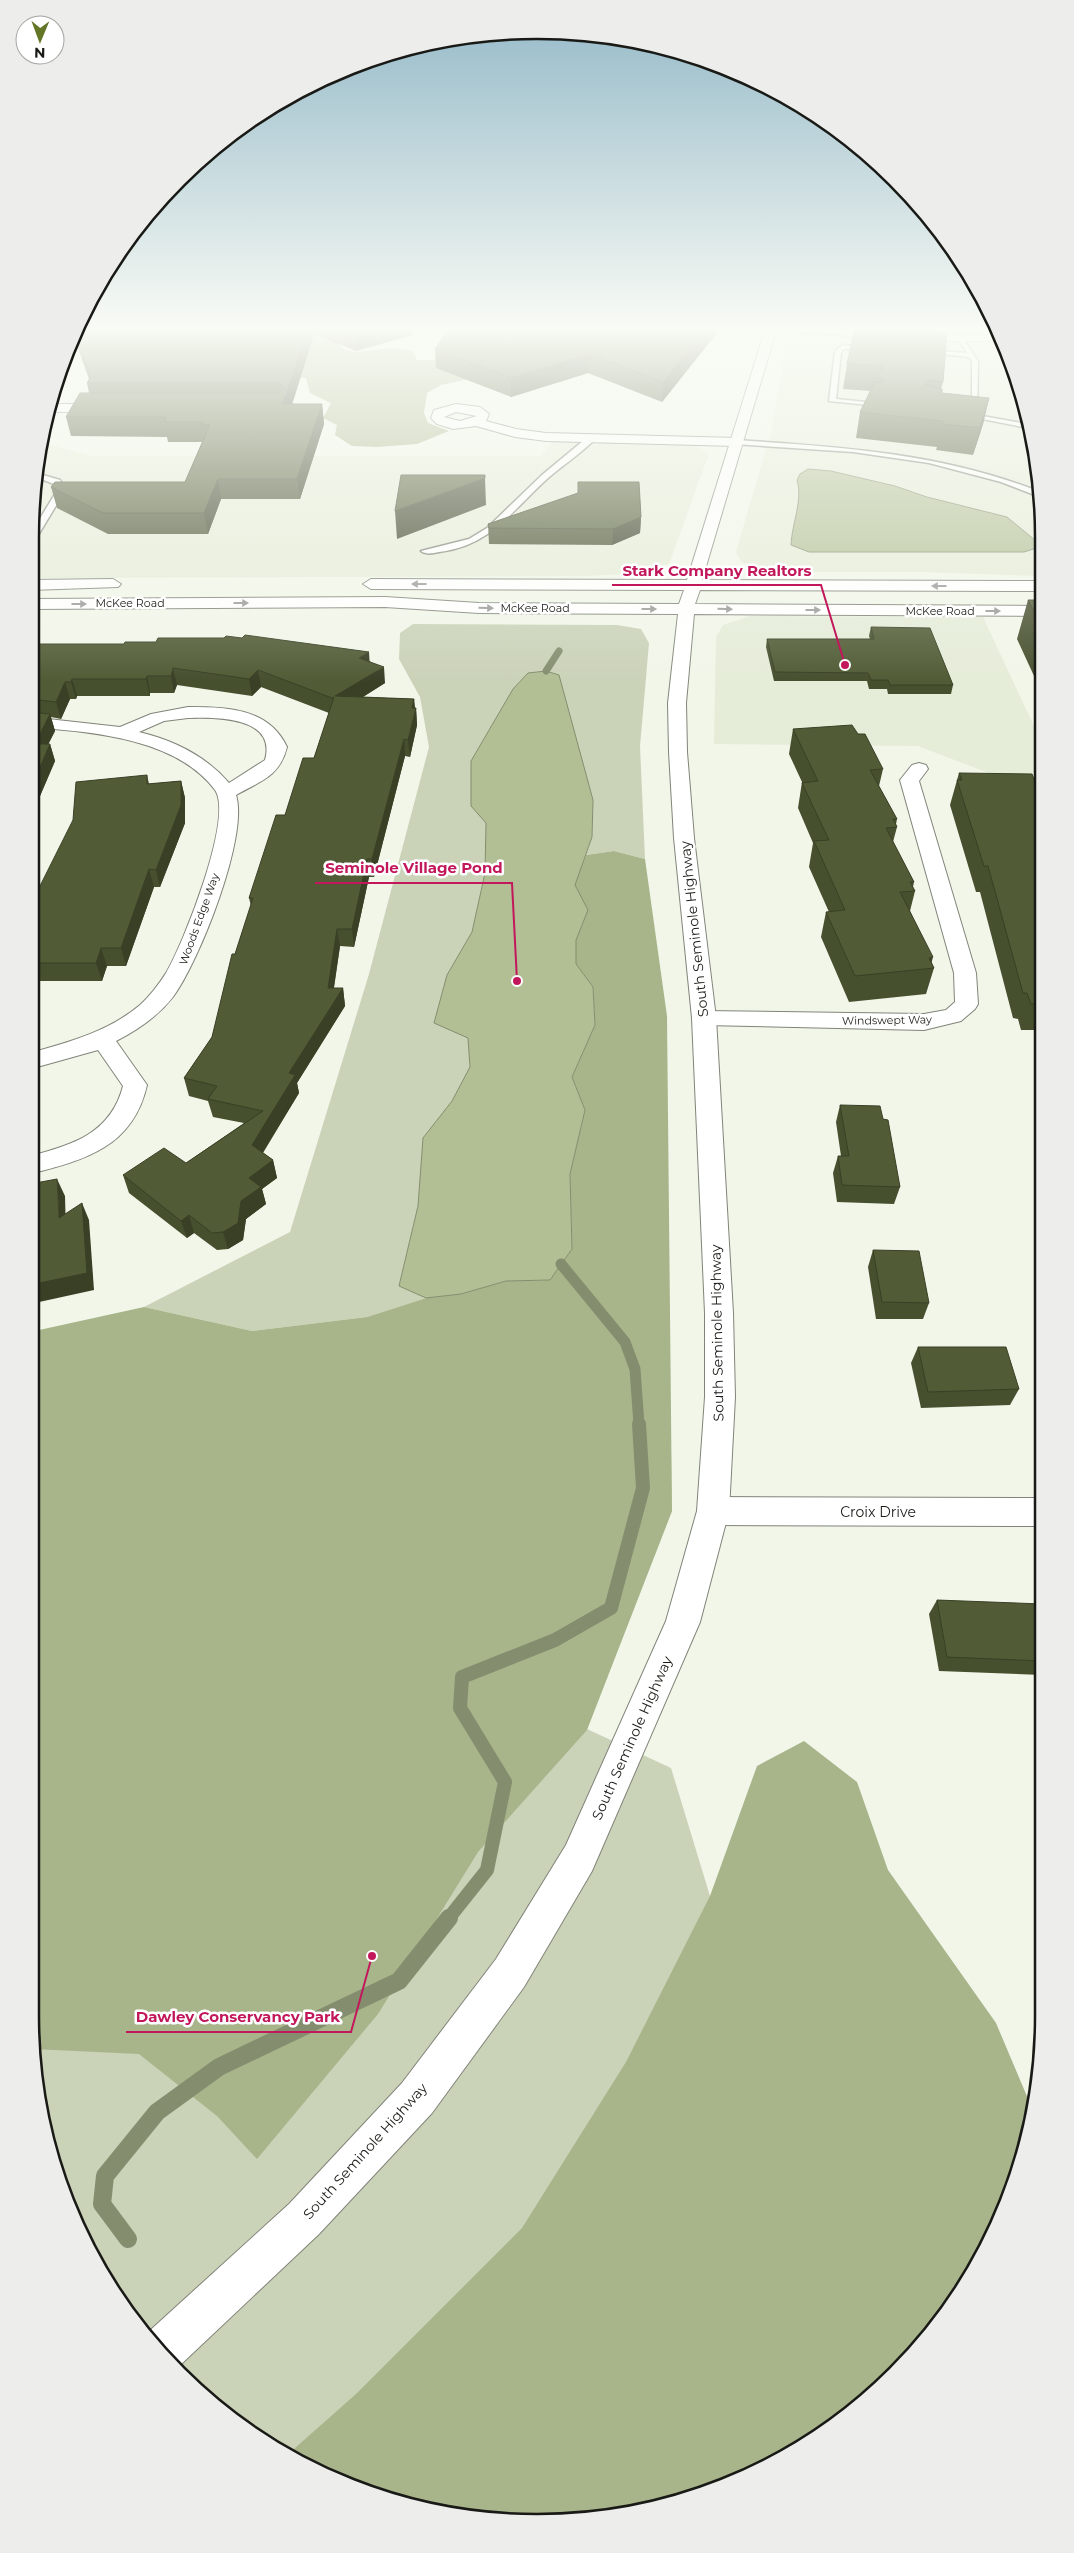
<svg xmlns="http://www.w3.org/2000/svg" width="1074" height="2553" viewBox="0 0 1074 2553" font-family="Montserrat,sans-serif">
  <rect width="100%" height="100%" fill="#f1f6e9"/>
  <g fill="#e5ecd8">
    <path d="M794,324H995L1005,343L1040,471V576L921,572H771L752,568L741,561L736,552L771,432L785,350Z"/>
    <path d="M39,442L92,456H541L552,442L676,443L699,447L709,454L669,564L645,573L587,576L30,578V537Z"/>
    <path d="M750,616L983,617L1040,739L1041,793L918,746L714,744L716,637L723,625Z"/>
  </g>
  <g fill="#cad2b8">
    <path d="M413,624L617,625L641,629L649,643L640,746L645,859L614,851L586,855L592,837L593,800L558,675L528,673L513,689L471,761V806L486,822L485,873L472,932L447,975L468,1038L470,1067L452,1101L423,1138L418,1206L399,1286L426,1298L367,1317L252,1331L144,1307L290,1232L369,974L429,747L420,697L399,659L400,633Z"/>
    <path d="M30,1383L670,1392L672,1511L587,1729L671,1768L710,1896L1017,2179L976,2269L918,2350L871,2397L790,2455L700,2496L636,2513L537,2523L438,2513L374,2496L284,2455L228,2418L156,2350L98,2269L57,2179L40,2115L30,2016Z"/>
  </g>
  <g fill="#a8b58b">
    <path d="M317,324L345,350L356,352L393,348L413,351L417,360L490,361L492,374L441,385L427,393L424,413L428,423L449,431L417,444L377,447L352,446L335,435L337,425L323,418L331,403L310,393L306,378L252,377L295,339L315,336Z"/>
    <path d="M614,851L645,859L667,1016L672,1511L587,1730L478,1852L378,2014L257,2159L217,2116L139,2054L33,2049L30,2016V1332L144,1307L252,1331L367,1317L426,1298L461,1294L506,1281L550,1280L572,1249L570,1174L585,1110L572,1077L595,1025L593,987L576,964V940L587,910L574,885L586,855Z"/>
    <path d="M804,1741L857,1782L888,1870L996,2023L1034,2113L1017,2179L976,2269L918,2350L871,2397L790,2455L700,2496L636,2513L537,2523L438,2513L374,2496L286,2456L356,2394L522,2228L626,2062L710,1896L757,1766Z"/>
  </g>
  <g fill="#b2bf95" stroke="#848e6f">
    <path d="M808,469L831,471L895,486L927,497L1007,517L1036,541L1037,548L1024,552H809L791,545C792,523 803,501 797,480L800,474Z"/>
    <path d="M546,671L559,675L593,800L592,837L575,885L588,910L576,940V964L593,987L595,1025L572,1077L585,1110L570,1174L572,1249L550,1280L506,1281L461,1294L426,1298L399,1286L418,1206L423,1138L452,1101L470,1067L468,1038L434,1023L447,975L472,932L485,873L486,823L471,806V761L513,689L528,673Z"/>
  </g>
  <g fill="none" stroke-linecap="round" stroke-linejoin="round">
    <path stroke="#848e6f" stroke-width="7" d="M546,671L559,651"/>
    <path stroke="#848e6f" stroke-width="11" d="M561,1264L625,1342L635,1369L639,1425"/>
    <path stroke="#848e6f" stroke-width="14" d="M448,1919L487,1870L505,1782L460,1708L462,1677L555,1640L611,1608L643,1488L639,1424"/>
    <path stroke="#848e6f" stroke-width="18" d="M128,2239L102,2204L105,2176L157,2112L219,2067L399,1981L449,1918"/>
    <defs>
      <g id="lane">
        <path d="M961,336L978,361L977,415L1027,424L1028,428L972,417V361L969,357L923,352L926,350L967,353L958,338Z"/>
        <path d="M843,345L874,348L844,349L841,352L836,399L876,403L878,406L829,401L835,351Z"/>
        <path d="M589,436L596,438C582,453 564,464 548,478C512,510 491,546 439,552C433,553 426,555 421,551L469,539L487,528L542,475Z"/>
        <path d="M737,440C841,447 942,453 1040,492V497L1001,482L929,463L853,452L734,444Z"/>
        <path d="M36,473L60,480L66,489L34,542L30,544V535L58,489L54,484L36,477Z"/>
      </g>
      <g id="street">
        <path d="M436,324H450L440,331H432L430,329Z"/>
        <path d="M769,324L928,335H1001L1004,341H928L730,328L724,325Z"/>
        <path d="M49,404H109L115,408L109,412H48Z"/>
        <path d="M456,404L480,407L489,414L486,421L516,429L546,433L737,438L744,442L737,446L546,441L515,437L476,426L453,429L437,424L431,418L434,410ZM456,412L477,416L460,421L444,417Z"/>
        <path d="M188,707C227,707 269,708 287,747C280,776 261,781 236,795C249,836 199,962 173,997C158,1016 138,1030 116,1041L147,1085C133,1147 85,1160 30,1174V1156C73,1145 111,1133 123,1086L98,1050L30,1069V1053C69,1042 108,1032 140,1005C150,996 159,984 166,973C183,945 234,817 215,790C175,737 90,732 30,727V717L120,727L151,714ZM188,718C217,717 277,717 265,760L229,783C206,756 173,740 139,732L164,721Z"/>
        <path d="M919,763L926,765L928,769L919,781L976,973L978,1004L975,1009L961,1021L924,1030L704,1025L696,1023L692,1018L696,1013L704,1011L924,1014L946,1010L955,1002L954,973L900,780L912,765Z"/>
        <path d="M713,1497L1043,1498V1526L713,1525L702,1521L697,1511L702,1501Z"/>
      </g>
      <g id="secondary">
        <path d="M767,324H778L702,580L1040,581V591L700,590L695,604L1040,606V616L694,614L686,703L687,752L694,838L716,1018L733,1313L735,1397L729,1511L700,1622L592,1871L524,1987L432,2113L319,2234L176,2369L156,2350L145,2335L289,2204L402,2083L496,1959L566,1845L666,1621L697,1511L705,1397V1313L692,1018L674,838L669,752L668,703L678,614L479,613L385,607L30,609V599L385,597L479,603L679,604L684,590L371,589L363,584L371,579L687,580Z"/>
        <path d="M113,579L121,584L118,587L30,590V580Z"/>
      </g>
    </defs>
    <use href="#lane" stroke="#818479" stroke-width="3"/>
    <use href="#street" stroke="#818479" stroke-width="2"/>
    <use href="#secondary" stroke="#818479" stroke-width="2"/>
    <use href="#lane" fill="#fff" fill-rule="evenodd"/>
    <use href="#street" fill="#fff" fill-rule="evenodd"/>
    <use href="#secondary" fill="#fff" fill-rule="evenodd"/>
  </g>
  <g fill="#464f2e">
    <path d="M79,324H411L412,335L356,351L314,334L292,404H322L324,424L300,499H221L208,534H108L57,508L51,487L185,482L202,442H168L167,437L71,436L66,417L89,393L87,383L89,379L74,337Z"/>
    <path d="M857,324H885V329L943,382L941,389L942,393L989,398L983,424L973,455L936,450L937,447L856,438L860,412L870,391L843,389L847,364Z"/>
    <path d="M716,334L662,402L588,373L511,397L436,368L435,349Z"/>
    <path d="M1027,422L1033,446L1024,431Z"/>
    <path d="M578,482L641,517L640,533L612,545L489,544L488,524L578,494Z"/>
    <path d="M1028,600H1040V689L1017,639Z"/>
    <path d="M871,627L953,685L951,694H888L887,689H869L867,681H774L766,647L767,639H870L869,636Z"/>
    <path d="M30,644L370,661L385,683L363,697L414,699L415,708H416L417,725L410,757L405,756L374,877H369L354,947L340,946L334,988H343L345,1006L297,1083L299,1093L263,1153L273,1160L277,1178L262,1189L266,1204L246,1219L243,1240L228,1249L217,1250L194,1233L187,1238L129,1193L123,1175L186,1163L244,1123L213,1117L208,1101L189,1096L184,1078L212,1037L235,954L251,906L249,898L285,815L314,758L329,713L261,687L252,696L177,685L174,693H150V696H77L76,699H70L61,719L51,717L55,731L48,744H50L55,761L40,796H30Z"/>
    <path d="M793,729L858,734L883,769L879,786L897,819L896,824L897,827L893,842L914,882L913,887L915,891L910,911L934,968L926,994L849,1002L821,937L826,912H829L809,867L813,843L798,808L802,782L789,754Z"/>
    <path d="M959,773L1041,797V1030H1021L1018,1019L1013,1018L980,892H976L950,805Z"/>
    <path d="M147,775L149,784L181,781L185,798V823L160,887H154L126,966H107L102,981H30V917L38,898L36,894Z"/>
    <path d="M840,1105L883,1119L900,1187L894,1204L837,1202L833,1173L838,1156H841L836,1122Z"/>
    <path d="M873,1250L929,1303L923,1319H876L868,1267Z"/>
    <path d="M918,1347L1019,1389L1010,1405L921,1408L911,1363Z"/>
    <path d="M937,1600L1043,1607V1675L939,1671L929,1614Z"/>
  </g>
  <g fill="#394026">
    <path d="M310,324H313L314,334L286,424L283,404Z"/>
    <path d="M385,324H411L412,335L356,351L354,332Z"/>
    <path d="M711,324H717L716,334L662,402L663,382Z"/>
    <path d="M589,354L588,373L511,397V378Z"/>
    <path d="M989,398L983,424L973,455L980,428Z"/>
    <path d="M322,404L324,424L300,499L297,479Z"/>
    <path d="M485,478L486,505L397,539L395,511Z"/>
    <path d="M218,479L221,499L208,534L204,513Z"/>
    <path d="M641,517L640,533L612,545L613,529Z"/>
    <path d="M369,652L370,668L359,658Z"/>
    <path d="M384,667L385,683L337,713L335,696Z"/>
    <path d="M173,668L177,685L174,693L171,676Z"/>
    <path d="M258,670L261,687L252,696L249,679Z"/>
    <path d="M147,676L150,693V696L146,679Z"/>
    <path d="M72,679L77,696L76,699L71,682Z"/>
    <path d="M65,682L70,699L61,719L56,702Z"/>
    <path d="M414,699L415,713L416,708L417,725L410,757L408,740L412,708Z"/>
    <path d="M50,714L55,731L40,761L35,744Z"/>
    <path d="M404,739L405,756L374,877L372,859Z"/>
    <path d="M50,744L55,761L40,796L35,779Z"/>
    <path d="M181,781L185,798V823L160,887L156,870Z"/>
    <path d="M367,859L369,877L354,947L352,929Z"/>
    <path d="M149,869L154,887L126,966L121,948Z"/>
    <path d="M337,929L340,946L331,1006L328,988Z"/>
    <path d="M101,948L107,966L102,981L96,963Z"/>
    <path d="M933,957L930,968L929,958Z"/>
    <path d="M343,988L345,1006L297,1083L299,1093L256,1163L252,1145L289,1073Z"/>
    <path d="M273,1160L277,1178L262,1189L266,1204L246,1219L243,1240L228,1249L223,1232L241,1201L249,1178Z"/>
    <path d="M57,1179L65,1196L66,1235L59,1218Z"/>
    <path d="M82,1203L89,1220L94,1290L30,1304V1285Z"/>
    <path d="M189,1215L194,1233L187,1238L181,1221Z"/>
  </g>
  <g fill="#515c36" stroke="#394026">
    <path d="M79,324H310L283,404H322L297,479H218L204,513H103L51,487L55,482H185L210,425H202L203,422H164L166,417H66L80,393H279L283,389L280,383H87L91,377L75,334Z"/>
    <path d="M333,324H385L354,332Z"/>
    <path d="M493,324H711L663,382L589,354L511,378L435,349L450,327Z"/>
    <path d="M855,327L947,333L943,382L929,380L925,385L942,389V393L989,398L980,428L942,424L943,421L860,412L875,382L882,383L885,380L877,377L883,366L847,364Z"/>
    <path d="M401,475H485V478L395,511Z"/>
    <path d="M578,482H639L641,517L613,529L489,528L488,524L578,493Z"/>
    <path d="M1028,600H1040V623Z"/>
    <path d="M871,627L930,628L953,685H890L888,680H871L868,673L775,672L767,639H874Z"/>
    <path d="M245,635L369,652L359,658L384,667L335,696L414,699L412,708H416L408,740L404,739L372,859H367L352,929H337L328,988H343L289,1073L295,1075L252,1145L273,1160L249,1178L261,1187L241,1201L238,1223L223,1232L212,1233L189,1215L181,1221L123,1175L164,1148L186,1163L263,1111L208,1099L217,1086L184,1078L212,1037L232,954H235L253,898H249L276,815H285L303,758H314L334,697L332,698L258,670L249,679L173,668L171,676H147L146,679H72L71,682H65L56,702L30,699V644H124L125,642H156L158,638H224L226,636L242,638Z"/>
    <path d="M30,712L50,714L35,744H50L35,779H30Z"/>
    <path d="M852,725L858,734H865L883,769L870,770L897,819H893L897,827L886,828L914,882H910L915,891L900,892L933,957L929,958L934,968L855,976L826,912L845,910L814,841L829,840L802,783L818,781L793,729Z"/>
    <path d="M959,773L1032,774L1041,797V1004H1031L1027,993H1023L988,866H984L957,780H962Z"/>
    <path d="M147,775V784L181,781V805L156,870L149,869L121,948H101L96,963H30V917L40,894H36L73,820L76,782Z"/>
    <path d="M840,1105L880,1106L883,1119L888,1120L900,1187L842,1185L838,1156H849Z"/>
    <path d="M57,1179L59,1218L82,1203L87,1273L30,1285V1184Z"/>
    <path d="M873,1250L919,1251L929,1303L882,1302Z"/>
    <path d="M918,1347H1006L1019,1389L928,1392Z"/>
    <path d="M937,1600L1042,1604L1043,1607V1661L947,1657Z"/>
  </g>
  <defs><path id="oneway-solid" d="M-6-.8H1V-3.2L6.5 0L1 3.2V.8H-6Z" transform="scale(1.25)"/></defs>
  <g fill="#989896">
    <use href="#oneway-solid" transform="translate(419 584) rotate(180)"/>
    <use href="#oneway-solid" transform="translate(939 586) rotate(-180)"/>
    <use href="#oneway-solid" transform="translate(241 603)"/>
    <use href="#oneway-solid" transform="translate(79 604)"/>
    <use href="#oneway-solid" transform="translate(486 608) rotate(1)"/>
    <use href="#oneway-solid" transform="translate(649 609)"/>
    <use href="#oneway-solid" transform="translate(725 609) rotate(1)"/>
    <use href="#oneway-solid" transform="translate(813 610)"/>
    <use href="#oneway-solid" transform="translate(993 611)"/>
  </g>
  <linearGradient id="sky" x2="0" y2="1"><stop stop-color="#92b8c7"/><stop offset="0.48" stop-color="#f9fbf5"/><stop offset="1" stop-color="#f9fbf5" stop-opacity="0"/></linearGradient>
  <rect width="1074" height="682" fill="url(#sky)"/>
  <g text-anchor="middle" stroke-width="5" stroke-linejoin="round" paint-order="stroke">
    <g font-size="11" fill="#191a16" stroke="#fff">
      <text x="130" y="607">McKee Road</text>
      <text x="535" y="612">McKee Road</text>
      <text x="940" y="615">McKee Road</text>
      <text transform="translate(199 919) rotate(-70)" y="4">Woods Edge Way</text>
      <text transform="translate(887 1020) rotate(-1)" y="4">Windswept Way</text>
    </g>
    <g font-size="14" fill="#191a16" stroke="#fff">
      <text transform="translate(694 929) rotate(-96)" y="5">South Seminole Highway</text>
      <text transform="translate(717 1333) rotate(-91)" y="5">South Seminole Highway</text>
      <text x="878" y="1517">Croix Drive</text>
      <text transform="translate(632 1738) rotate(-66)" y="5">South Seminole Highway</text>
      <text transform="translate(365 2151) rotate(-48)" y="5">South Seminole Highway</text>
    </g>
  </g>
  <path d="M0 0H1074V2553H0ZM537 39H537A498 498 0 0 1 1035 537V2016A498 498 0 0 1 537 2514H537A498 498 0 0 1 39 2016V537A498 498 0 0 1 537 39Z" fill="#ededec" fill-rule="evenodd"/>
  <path fill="none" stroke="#191a16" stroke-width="2.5" d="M537 39H537A498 498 0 0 1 1035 537V2016A498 498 0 0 1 537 2514H537A498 498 0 0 1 39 2016V537A498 498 0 0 1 537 39Z"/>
  <path fill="none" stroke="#c2185b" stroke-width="2" d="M845 665L821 585H612M517 981L512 883H315M372 1956L351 2032H126"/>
  <g fill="#c2185b" stroke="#fff" stroke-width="2">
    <circle cx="845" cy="665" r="5"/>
    <circle cx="517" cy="981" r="5"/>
    <circle cx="372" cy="1956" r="5"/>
  </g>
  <g font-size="15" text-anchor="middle" font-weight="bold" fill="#c2185b" stroke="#fff" stroke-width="5" stroke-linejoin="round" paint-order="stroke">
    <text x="717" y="576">Stark Company Realtors</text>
    <text x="414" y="873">Seminole Village Pond</text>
    <text x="238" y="2022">Dawley Conservancy Park</text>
  </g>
  <g transform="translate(40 40) rotate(181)"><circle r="24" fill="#ffffff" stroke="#a3a3a2"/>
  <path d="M0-4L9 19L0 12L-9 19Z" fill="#637626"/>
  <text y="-8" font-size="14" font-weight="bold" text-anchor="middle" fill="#191a16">N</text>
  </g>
</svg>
